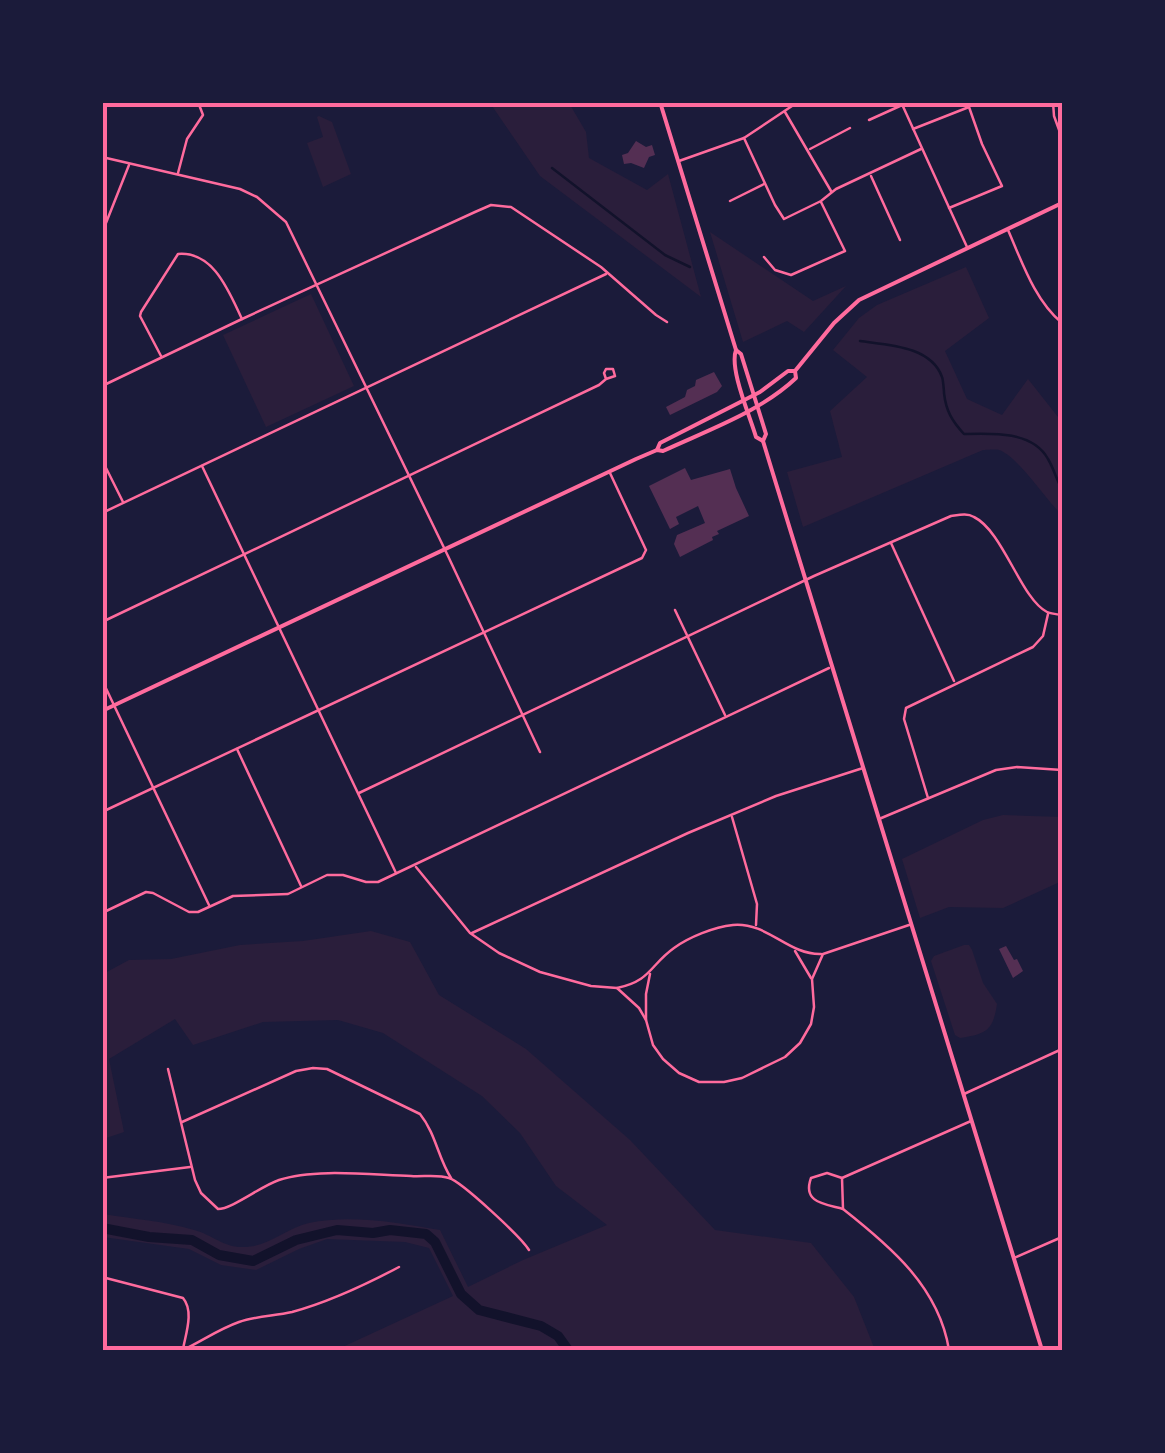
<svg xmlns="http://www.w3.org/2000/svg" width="1165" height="1453" viewBox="0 0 1165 1453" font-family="'IBM Plex Sans',sans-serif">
  <rect width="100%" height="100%" fill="#1b1b3a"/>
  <g fill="#2a1e3b">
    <path d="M490,103H569L586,132L589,158L647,190L668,174L701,297L540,176Z"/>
    <path d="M319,116L332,122L351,174L323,187L307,143L323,137L317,117Z"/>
    <path d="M710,232L813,301L846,286L804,332L787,321L743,342Z"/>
    <path d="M966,267L989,318L945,351L967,399L1002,415L1028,379L1062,422V515C1046,500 1018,456 999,450C997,449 985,450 983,450L803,527L787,472L842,457L830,411L867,377L833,350L859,318L877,305Z"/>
    <path d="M311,294L354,386L266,427L223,335Z"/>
    <path d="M1003,815L1062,817V881L1003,908L949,907L920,918L902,859L983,820Z"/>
    <path d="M371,931L410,942L439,995L526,1049L630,1140L715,1230L811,1243L854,1297L875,1350H336L453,1296L429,1248L405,1242L327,1239L299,1249L256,1270L221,1265L189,1249L103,1237V1214C132,1219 165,1221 194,1230C213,1235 224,1248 244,1247C268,1247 287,1228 309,1223C351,1214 399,1223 440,1230L468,1287L523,1260L607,1225L556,1186L520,1133L482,1096L383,1033L338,1020L263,1022L193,1045L175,1019L109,1059L124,1132L103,1139V974L129,960L171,959L240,945L303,941Z"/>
    <path d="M964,945H969L972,950L983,983L997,1004C993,1031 986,1034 960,1038L955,1035L931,961L934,956Z"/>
  </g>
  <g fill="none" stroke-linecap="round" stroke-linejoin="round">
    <g stroke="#12122b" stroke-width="2.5">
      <path d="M552,168L665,255L690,267"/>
      <path d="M860,341C888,345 931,346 942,377C943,379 944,391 944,393C946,411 952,421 964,434C992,433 1033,431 1048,459C1054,469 1056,479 1062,489"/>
    </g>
    <path stroke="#12122b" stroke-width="10" d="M102,1228L149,1237L192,1240L219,1255L253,1261L296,1240L337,1230L373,1233L390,1230L426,1234L435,1242L461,1294L479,1310L541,1326L558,1336L568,1350"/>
  </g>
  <g fill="#542f53">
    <path d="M636,141L646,147L652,145L655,155L649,157L644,168L631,163L624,164L622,155L628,153Z"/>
    <path d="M714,372L722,386L717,392L670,415L666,407L685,397L687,390L695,386L696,380Z"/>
    <path d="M685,468L691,480L730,469L736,488L749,516L717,531L719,534L712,537L713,540L680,557L674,544L677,535L705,523L698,506L676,517L679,524L670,529L649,486Z"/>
    <path d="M1006,946L1014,960L1017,959L1023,971L1013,978L999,949Z"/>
  </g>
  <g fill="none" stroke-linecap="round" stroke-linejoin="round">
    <g stroke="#ff6b9d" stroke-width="2.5">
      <path d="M901,102L967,247"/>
      <path d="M1053,102L1054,116L1062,138"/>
      <path d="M785,112L831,191"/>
      <path d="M869,120L900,106"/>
      <path d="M913,129L969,107L982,144L1002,186L949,208"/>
      <path d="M744,138L775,205L784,219L821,201L836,189L921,149"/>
      <path d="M810,149L850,128"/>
      <path d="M102,157L240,189L257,197L286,222L448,556L540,752"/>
      <path d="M679,161L744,138L798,102"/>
      <path d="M178,173L187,139L203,115L198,102"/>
      <path d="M871,176L900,240"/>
      <path d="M730,201L764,184"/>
      <path d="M1008,230C1022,262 1035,301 1062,323"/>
      <path d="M102,233L129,165"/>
      <path d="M764,257L775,270L791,275L845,251L821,202"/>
      <path d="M161,356L140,316L141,312L178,254C214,251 229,292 242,319"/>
      <path d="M102,386L242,319L475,212L491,205L511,207L601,267L656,315L667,322"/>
      <path d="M102,460L123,502"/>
      <path d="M202,466L396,873"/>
      <path d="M102,513L606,274"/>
      <path d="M891,543L954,681"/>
      <path d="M675,610L725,715"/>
      <path d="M102,622L599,385L606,379L615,376L613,369H606L604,373L606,379"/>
      <path d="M102,680L209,905"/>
      <path d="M237,749L301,886"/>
      <path d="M359,793L814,576L951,516C959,515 967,513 974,517C1003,531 1021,599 1047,612C1049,613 1060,615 1062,615"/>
      <path d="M928,798L904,719L906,708L1033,647L1043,636L1048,614"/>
      <path d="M102,812L642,558L646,550L610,473"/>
      <path d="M732,817L757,904L756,925"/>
      <path d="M879,819L996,770L1017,767L1062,770"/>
      <path d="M416,867L470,933L499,953L540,972L591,986L617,988L639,1008L646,1020L653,1045L663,1059L679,1073L699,1082H724L742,1078L785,1057L800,1043L811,1024L814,1007L812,979L823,954L909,925"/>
      <path d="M102,913L146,892L153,893L189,912H198L233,896L288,894L327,875H343L366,882H378L829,668"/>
      <path d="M472,933L688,833L776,796L863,768"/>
      <path d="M795,951L811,978"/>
      <path d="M617,988C651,981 650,965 674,948C689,937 714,927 733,925C768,922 788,955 821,954"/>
      <path d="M646,1020V994L650,974"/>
      <path d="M168,1069L195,1180L201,1193L218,1209C232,1209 261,1186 279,1180C314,1168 373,1175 411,1176C422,1177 438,1174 449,1178C462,1182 521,1237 529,1250"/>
      <path d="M964,1094L1062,1049"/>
      <path d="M182,1122L296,1071L313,1068L327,1069L420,1114C436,1134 438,1158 451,1178"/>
      <path d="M102,1178L190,1167"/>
      <path d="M842,1178L843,1209C890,1246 939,1287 949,1350"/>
      <path d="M843,1209C825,1204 802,1203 811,1178L827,1173L842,1178L971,1121"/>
      <path d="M1014,1258L1062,1237"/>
      <path d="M102,1277L183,1298C194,1311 186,1333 183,1349"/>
      <path d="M183,1350C202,1341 219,1329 239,1322C256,1316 274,1316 292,1312C329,1302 365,1285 399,1267"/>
    </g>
    <g stroke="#ff6b9d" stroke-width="4">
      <path d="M660,102L736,350L741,354L766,434L763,441L770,464L1042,1350"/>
      <path d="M736,350C729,369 750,416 756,437L763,441"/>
      <path d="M657,450L660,443L760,392L788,371H794"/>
      <path d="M102,711L636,459L657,450L663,451C708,430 760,412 796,378L795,371L834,323L859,300L1062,203"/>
    </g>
  </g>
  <rect width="1165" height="1453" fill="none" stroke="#1b1b3a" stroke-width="210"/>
  <rect x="105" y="105" width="955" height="1243" fill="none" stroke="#ff6b9d" stroke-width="4"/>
</svg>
